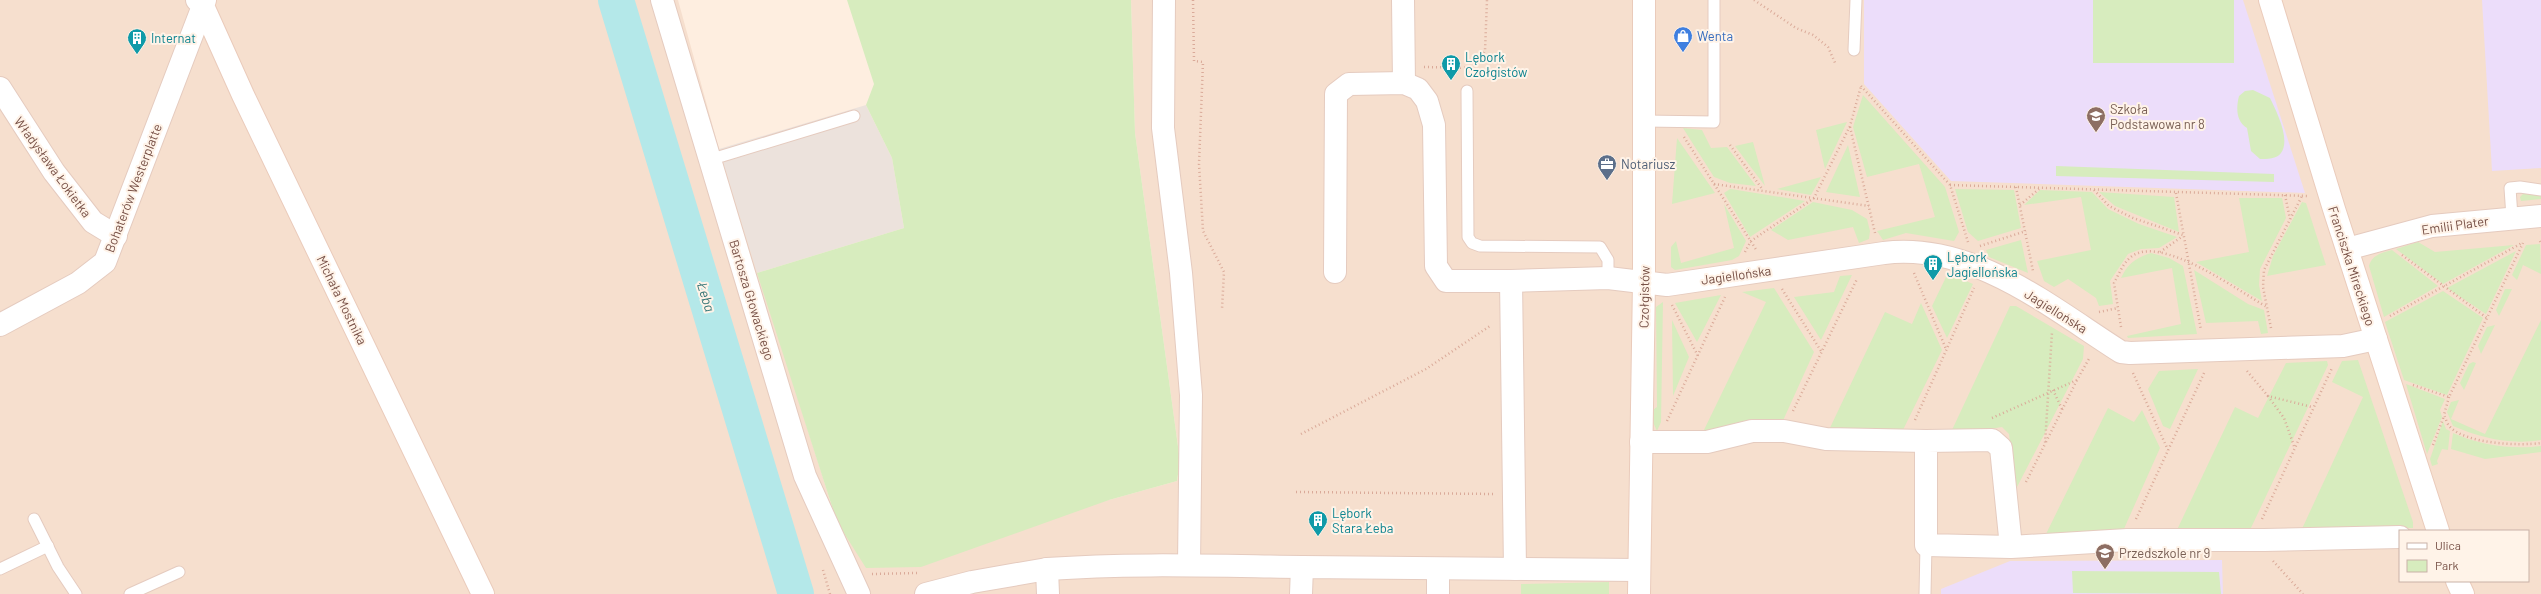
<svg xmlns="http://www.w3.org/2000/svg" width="2541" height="594" viewBox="0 0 2541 594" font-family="Barlow,sans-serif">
  <rect width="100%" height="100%" fill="#feeee0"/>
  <path fill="#f6dfce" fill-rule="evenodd" d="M0,0H678L719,149L837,522L1109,500L1177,481L1180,461L1135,133L1131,0H2541V594H0ZM2400,531H2528V581H2400Z"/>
  <path fill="#ece2dc" d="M866,105L892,158L904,228L757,273L719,149Z"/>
  <g fill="#ecddfa">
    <path d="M1864,0H2243L2305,193L1951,181L1864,84Z"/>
    <path d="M2482,0H2541V168L2492,171Z"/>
    <path d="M2222,560L2223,594H1941V589L2010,561Z"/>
  </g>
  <g fill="#d7ecbe">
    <path d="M847,0H1131L1135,133L1180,461L1177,481L1109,500L921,567L866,568L837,522L757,273L904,228L892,158L866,105L874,84Z"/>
    <rect x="2093" y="0" width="141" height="63"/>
    <path d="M2253,90L2270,98C2276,111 2291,139 2281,153C2277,159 2267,159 2260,159L2251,151L2247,128C2236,121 2236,108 2239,96L2245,91Z"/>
    <path d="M1863,95L1945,187L1959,232L1954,241L1906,233L1883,240L1877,231L1935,217L1919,164L1867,177L1853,127Z"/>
    <path d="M1847,122L1825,169L1816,130Z"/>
    <path d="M1683,128L1702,130L1711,148L1727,147L1756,186L1730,183L1714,177Z"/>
    <path d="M1677,138L1715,193L1672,204Z"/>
    <path d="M1753,142L1765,186L1735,146Z"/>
    <path d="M1848,145L1860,197L1826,192Z"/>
    <path d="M2056,166L2274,174V182L2056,176Z"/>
    <path d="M1821,177L1811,195L1777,189Z"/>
    <path d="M1730,189H1731L1805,201L1750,237L1724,193Z"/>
    <path d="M1955,189L2014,190L2021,228L1978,241L1968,232Z"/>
    <path d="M2040,190L2092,192L2108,209L2139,224L2177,237L2159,248L2141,249L2128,254L2110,281L2113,304L2099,306L2096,298L2068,279L2054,287L2044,281L2037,261L2091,250L2081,197L2024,205Z"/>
    <path d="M2099,192L2174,197L2179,232L2115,206Z"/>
    <path d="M2525,192L2541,193V199L2521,201L2520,197Z"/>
    <path d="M2239,198H2282L2286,218L2260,269L2259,285L2262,301L2196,262L2249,252Z"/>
    <path d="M1813,202L1852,210L1867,219L1870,231L1869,239L1859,243L1853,227L1788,240L1771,230Z"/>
    <path d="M2302,202L2306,203L2308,209L2326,265L2267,276L2273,256Z"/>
    <path d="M1724,204L1746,241L1739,256L1732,260L1675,270L1671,267V247L1676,241L1681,263L1734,248Z"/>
    <path d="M2021,240L2028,273L1989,257L1986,250Z"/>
    <path d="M2418,242L2435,252L2514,245L2443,284L2396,249Z"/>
    <path d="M2540,244L2541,274L2523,265L2517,280L2512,275L2526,245Z"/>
    <path d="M2392,250L2438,286L2384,317L2369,266C2372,255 2381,253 2392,250Z"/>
    <path d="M2516,251L2486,314L2447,288Z"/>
    <path d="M2151,253L2169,258L2183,266L2197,334L2128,338L2127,336L2181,324L2172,268L2121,278C2128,263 2136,258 2151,253Z"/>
    <path d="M2194,270L2248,304L2264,310L2268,333L2261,334L2258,321L2206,323Z"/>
    <path d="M1948,273L1973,284L1947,338L1932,306Z"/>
    <path d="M1852,275L1821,340L1794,297L1834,292L1840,276Z"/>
    <path d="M1774,288L1814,352L1781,425L1703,432L1766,302L1742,292Z"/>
    <path d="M2505,289H2512L2499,316L2496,310Z"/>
    <path d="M2443,291L2483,318L2447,395L2404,380L2385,322Z"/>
    <path d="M1721,295L1697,342L1675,303Z"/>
    <path d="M1663,302L1661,422L1657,431L1652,420L1653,410L1657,407L1656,307Z"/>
    <path d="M1921,303L1942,350L1902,432H1828L1885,312L1912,324Z"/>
    <path d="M2010,306H2016L2084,346L2083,359L2016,489L2009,434L2002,427L1972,432L1952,430Z"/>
    <path d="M1672,320L1689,357L1673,396Z"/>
    <path d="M2541,320V440C2510,445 2481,438 2453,426L2447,412L2451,402L2459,400L2451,419L2485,434Z"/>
    <path d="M2495,325L2481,354L2478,346L2487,327Z"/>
    <path d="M2358,360L2413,522V528H2356L2301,531L2363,397L2332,382L2342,361Z"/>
    <path d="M2327,361L2328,365L2250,530L2176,532L2235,407L2258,418L2286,363Z"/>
    <path d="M2473,362L2476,363L2464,390L2460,383L2469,364Z"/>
    <path d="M2198,369L2170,429L2163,426L2148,389L2159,371Z"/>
    <path d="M2406,384L2445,399L2440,410L2442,417L2427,454Z"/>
    <path d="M2108,408L2134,422L2142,410L2160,448L2123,531L2046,534Z"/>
    <path d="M2443,421L2446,429L2450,431L2448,450L2442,449L2437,461L2438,464L2432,466L2430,459Z"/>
    <path d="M2453,433C2479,445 2513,450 2541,446V452L2485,459L2451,449Z"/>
    <path d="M2072,571L2219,572L2221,594L2073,593Z"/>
    <path d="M1609,582V594H1521V584Z"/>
  </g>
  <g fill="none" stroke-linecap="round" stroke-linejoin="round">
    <path stroke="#b4e8e9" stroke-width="36" d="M616,0L796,594"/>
    <defs>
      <g id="lane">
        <path d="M1854,50L1856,0"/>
        <path d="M1467,91L1468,237L1472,243L1480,246L1600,247L1608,260V278"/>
        <path d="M1644,121L1714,122V0"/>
        <path d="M709,160L854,116"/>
        <path d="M2512,217L2510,188L2520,187L2541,190"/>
        <path d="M34,519L58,567L76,594"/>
        <path d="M0,569L48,546"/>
        <path d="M130,594L179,572"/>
        <path d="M1925,594L1926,545"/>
      </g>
      <g id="street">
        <path d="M662,0L805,476L859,594"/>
        <path d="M1164,0L1163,128L1181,273L1191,395L1189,565"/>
        <path d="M1403,0L1404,83"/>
        <path d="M0,88L54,172L93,222L116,236"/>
        <path d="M2347,249L2432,226L2541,216"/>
        <path d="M1335,272L1336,94L1349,84L1404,83L1418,89L1427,101L1434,125L1436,266L1446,281H1511L1515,569"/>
        <path d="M1511,281L1608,278L1667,285L1884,253C1973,242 2050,307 2121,352L2130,353L2343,346L2376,339"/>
        <path d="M0,325L78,283L105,262L203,6L197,0"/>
        <path d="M1641,442H1707L1752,431H1784L1826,439L1926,441"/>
        <path d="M2011,547L2001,448L1992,440L1926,441V545L2011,547L2127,540H2264L2400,537"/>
        <path d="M1047,569C1132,563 1217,566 1302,567"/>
        <path d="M926,594L972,582L1047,569L1048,594"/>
        <path d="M1301,594L1302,567L1639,570"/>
        <path d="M1438,594V570"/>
      </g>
      <g id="secondary">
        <path d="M205,0L203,6L243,95L483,594"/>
        <path d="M2270,0L2334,209L2438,531"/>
        <path d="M2457,581L2463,594"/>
        <path d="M1639,594L1644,282V0"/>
      </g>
    </defs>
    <use href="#lane" stroke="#e5cbbf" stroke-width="13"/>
    <use href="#street" stroke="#e5cbbf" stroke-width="24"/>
    <use href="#secondary" stroke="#eacbbb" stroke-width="24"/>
    <g stroke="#daaa99" stroke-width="2.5" stroke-dasharray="1 3" stroke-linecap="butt">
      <path d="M1193,0L1194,61L1203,62L1199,164L1203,231L1224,272L1222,309"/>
      <path d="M1754,0L1796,28L1813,35L1828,47L1836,65"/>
      <path d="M1424,67L1474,68L1485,51L1487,0"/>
      <path d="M1861,86L1950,185L1968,242"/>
      <path d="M1850,127L1875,233"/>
      <path d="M1684,137L1757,251"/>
      <path d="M1730,145L1763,190"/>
      <path d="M1714,184L1869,206"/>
      <path d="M1950,185L2309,196"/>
      <path d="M2016,187L2033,271"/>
      <path d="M2094,190L2109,206L2133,218L2183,235"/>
      <path d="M2176,193L2201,330"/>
      <path d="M2285,195L2290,219"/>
      <path d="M2020,205L2039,189"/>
      <path d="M2540,241L2541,243"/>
      <path d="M1980,246L2026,231"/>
      <path d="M1745,252L1751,241L1814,198L1850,126L1861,86"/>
      <path d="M2160,252L2183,236"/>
      <path d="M2402,255L2487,318"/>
      <path d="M1914,273L1946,349"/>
      <path d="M1782,289L1821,351"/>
      <path d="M1672,305L1698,356"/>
      <path d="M2099,312L2118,308"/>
      <path d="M2390,316L2522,243"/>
      <path d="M2121,327L2114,283C2119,274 2123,263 2131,257C2160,233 2240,292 2267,307"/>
      <path d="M2271,328L2263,287L2264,270L2302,196"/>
      <path d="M2247,371L2268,396"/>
      <path d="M2133,373L2168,450"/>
      <path d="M2413,385L2449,397L2523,243"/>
      <path d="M2053,390L2062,409"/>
      <path d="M2449,397L2444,415C2446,419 2447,424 2450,427C2467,444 2519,446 2541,443"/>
      <path d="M1793,411L1857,279"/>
      <path d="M1992,418L2077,380L2090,357"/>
      <path d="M1915,420L1974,288"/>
      <path d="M1667,421L1725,297"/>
      <path d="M1301,434L1426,369L1490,326"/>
      <path d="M2046,442L2077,380"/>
      <path d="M2433,445L2444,416"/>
      <path d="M2294,446L2284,418L2268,396L2312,407"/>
      <path d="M2026,482L2045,444L2052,332"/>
      <path d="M1296,492L1494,494"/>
      <path d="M2136,519L2205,371"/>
      <path d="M2262,519L2332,368"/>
      <path d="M2273,561L2303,594"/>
      <path d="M823,570L830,594"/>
      <path d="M872,574L917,573"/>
    </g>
    <use href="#lane" stroke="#fff" stroke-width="11"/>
    <use href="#street" stroke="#fff" stroke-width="22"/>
    <use href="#secondary" stroke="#fff" stroke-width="22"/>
  </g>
  <defs>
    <symbol id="shop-pin" viewBox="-11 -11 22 30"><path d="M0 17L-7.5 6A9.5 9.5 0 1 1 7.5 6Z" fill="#3f7fe0" stroke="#fff3e8"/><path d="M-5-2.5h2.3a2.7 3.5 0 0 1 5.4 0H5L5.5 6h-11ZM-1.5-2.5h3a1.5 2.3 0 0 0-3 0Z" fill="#fff"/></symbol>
    <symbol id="building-pin" viewBox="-11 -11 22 30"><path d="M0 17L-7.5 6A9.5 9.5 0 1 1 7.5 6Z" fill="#0f9aa8" stroke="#fff3e8"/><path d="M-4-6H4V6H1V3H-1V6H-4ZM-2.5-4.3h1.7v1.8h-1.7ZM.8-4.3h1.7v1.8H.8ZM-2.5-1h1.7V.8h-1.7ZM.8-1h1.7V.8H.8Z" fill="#fff"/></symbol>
    <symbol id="school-pin" viewBox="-11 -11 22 30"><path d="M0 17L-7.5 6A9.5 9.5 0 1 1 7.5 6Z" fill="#8d6e63" stroke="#fff3e8"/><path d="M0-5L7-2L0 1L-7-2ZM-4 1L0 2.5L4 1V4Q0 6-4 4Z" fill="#fff"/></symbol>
    <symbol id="office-pin" viewBox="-11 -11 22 30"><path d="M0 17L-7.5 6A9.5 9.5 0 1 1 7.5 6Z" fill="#5c6f8a" stroke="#fff3e8"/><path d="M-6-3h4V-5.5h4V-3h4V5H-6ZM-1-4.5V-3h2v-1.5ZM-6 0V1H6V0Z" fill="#fff"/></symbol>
  </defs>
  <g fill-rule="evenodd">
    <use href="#shop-pin" x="1672" y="25" width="22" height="30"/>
    <use href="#building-pin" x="126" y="27" width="22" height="30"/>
    <use href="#building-pin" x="1440" y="53" width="22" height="30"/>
    <use href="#school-pin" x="2085" y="105" width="22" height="30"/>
    <use href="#office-pin" x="1596" y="153" width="22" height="30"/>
    <use href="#building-pin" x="1922" y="253" width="22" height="30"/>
    <use href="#building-pin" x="1307" y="509" width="22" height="30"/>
    <use href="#school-pin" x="2094" y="542" width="22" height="30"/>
  </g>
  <g text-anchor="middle" stroke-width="4" stroke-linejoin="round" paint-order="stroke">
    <g font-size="13" fill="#366cbe" stroke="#fff3e8" text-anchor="start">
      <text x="1697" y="41">Wenta</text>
    </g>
    <g font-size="13" fill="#0d838f" stroke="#fff3e8" text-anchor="start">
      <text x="151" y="43">Internat</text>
      <text x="1465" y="62">Lębork<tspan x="1465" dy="15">Czołgistów</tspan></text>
      <text x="1947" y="262">Lębork<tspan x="1947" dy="15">Jagiellońska</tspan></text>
      <text x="1332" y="518">Lębork<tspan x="1332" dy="15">Stara Łeba</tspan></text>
    </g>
    <g font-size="13" fill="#785e54" stroke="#fff3e8" text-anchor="start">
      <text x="2110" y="114">Szkoła<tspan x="2110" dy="15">Podstawowa nr 8</tspan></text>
      <text x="2119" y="558">Przedszkole nr 9</text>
    </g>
    <g font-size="13" fill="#4e5e75" stroke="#fff3e8" text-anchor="start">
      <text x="1621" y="169">Notariusz</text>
    </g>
    <g font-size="13" fill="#775046" stroke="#fff3e8">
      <text transform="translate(53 167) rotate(54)" y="5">Władysława Łokietka</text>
      <text transform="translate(133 188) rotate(-69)" y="5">Bohaterów Westerplatte</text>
      <text transform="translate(2455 225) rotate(-8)" y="5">Emilii Plater</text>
      <text transform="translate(2352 266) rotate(72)" y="5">Franciszka Mireckiego</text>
      <text transform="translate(1736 275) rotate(-8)" y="5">Jagiellońska</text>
      <text transform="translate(1644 297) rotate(-89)" y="5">Czołgistów</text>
      <text transform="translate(342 300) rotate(64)" y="5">Michała Mostnika</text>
      <text transform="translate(752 300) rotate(73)" y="5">Bartosza Głowackiego</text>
      <text transform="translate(2056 311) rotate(32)" y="5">Jagiellońska</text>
    </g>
    <g font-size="14" font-style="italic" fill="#357576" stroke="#fff3e8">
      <text transform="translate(706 297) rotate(73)" y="5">Łeba</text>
    </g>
  </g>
  <rect x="2399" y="530" width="130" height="52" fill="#fff3e8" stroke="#c9b2a7"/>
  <rect x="2407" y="543" width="20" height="6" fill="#ffffff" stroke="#c9b2a7"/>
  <text x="2435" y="550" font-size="12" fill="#775046">Ulica</text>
  <rect x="2407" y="560" width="20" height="12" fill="#d7ecbe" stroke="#c9b2a7"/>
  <text x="2435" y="570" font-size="12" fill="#775046">Park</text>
</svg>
